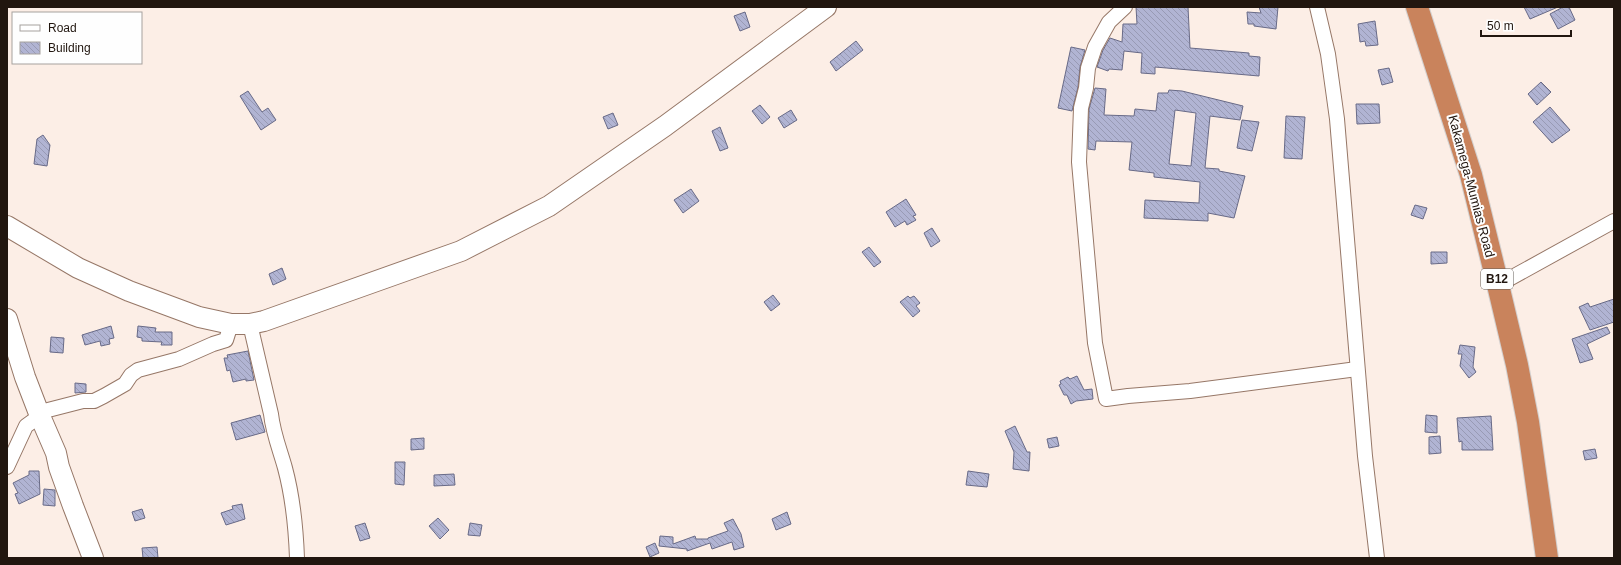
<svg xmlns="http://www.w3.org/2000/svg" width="1621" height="565" viewBox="0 0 1621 565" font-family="Helvetica,sans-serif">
  <defs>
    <pattern id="building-back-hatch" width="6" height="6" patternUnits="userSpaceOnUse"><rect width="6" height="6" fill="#b1b4d3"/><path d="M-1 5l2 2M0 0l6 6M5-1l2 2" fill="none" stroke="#989ab4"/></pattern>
  </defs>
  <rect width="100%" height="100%" fill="#fceee6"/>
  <g fill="url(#building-back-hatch)" stroke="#686a87" fill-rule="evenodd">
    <path d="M1136,7H1188L1190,48L1249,53V56L1260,57L1259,76L1155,67V74L1141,73L1142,53L1124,51L1122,70L1109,69L1108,71L1097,67L1103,50L1110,38L1122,42L1123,24H1137Z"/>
    <path d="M1259,7H1278L1276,29L1254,26V24H1248L1247,12L1261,13Z"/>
    <path d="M1524,7H1558L1530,19Z"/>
    <path d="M1563,7H1569L1575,20L1558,29L1550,14Z"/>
    <path d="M745,12L750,27L740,31L734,16Z"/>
    <path d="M1375,21L1378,45L1366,46L1365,41L1360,42L1358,24Z"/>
    <path d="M856,41L863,50L836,71L830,62Z"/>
    <path d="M1071,47L1085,50L1080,67L1078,87L1072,111L1058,108Z"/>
    <path d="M1389,68L1393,82L1382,85L1378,70Z"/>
    <path d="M1541,82L1551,92L1537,105L1528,94Z"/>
    <path d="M1095,88L1106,89L1104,115L1134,116L1135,109L1156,111L1158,93H1168L1169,90L1182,91L1243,106L1240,120L1210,116L1205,168L1219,169V171L1245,176L1234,218L1208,213V221L1144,218L1145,200L1199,203L1200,182L1154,177V173L1129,170L1132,142L1096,141L1095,150L1088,149L1089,109ZM1175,110L1196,113L1191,166L1169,164Z"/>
    <path d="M248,91L262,112L268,108L276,120L261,130L240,96Z"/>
    <path d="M1356,104H1379L1380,123L1357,124Z"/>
    <path d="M760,105L770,117L762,124L752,111Z"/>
    <path d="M1550,107L1570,130L1552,143L1533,122Z"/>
    <path d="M791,110L797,120L784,128L778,118Z"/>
    <path d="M613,113L618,125L608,129L603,117Z"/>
    <path d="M1286,116L1305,117L1302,159L1284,158Z"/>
    <path d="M1242,120L1259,122L1252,151L1237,148Z"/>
    <path d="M720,127L728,148L720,151L712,131Z"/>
    <path d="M43,135L50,145L47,166L34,164L37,139Z"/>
    <path d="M691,189L699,201L683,213L674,200Z"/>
    <path d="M906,199L916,215L913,216L916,220L907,225L905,221L895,227L886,212Z"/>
    <path d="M1415,205L1427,208L1423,219L1411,215Z"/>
    <path d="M932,228L940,241L931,247L924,233Z"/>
    <path d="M869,247L881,262L874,267L862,252Z"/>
    <path d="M1431,252H1447V263L1431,264Z"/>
    <path d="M282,268L286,279L273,285L269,274Z"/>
    <path d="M773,295L780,304L771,311L764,302Z"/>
    <path d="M908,296L910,298L914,296L920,303L916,306L920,311L913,317L900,302Z"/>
    <path d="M1614,299V322L1590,330L1579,307L1588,303L1590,307Z"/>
    <path d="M111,326L114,338L109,339L110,344L101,346L100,341L85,345L82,335Z"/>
    <path d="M138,326L156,328L155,332H172V345H161L162,342L142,341V338L137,337Z"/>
    <path d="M1607,327L1610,333L1587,344L1593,359L1580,363L1572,339Z"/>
    <path d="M51,337L64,338L63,353L50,352Z"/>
    <path d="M1460,345L1475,347L1473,367L1476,372L1469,378L1460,366L1462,354H1458Z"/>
    <path d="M248,351L254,380L246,381V379L233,382L230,370L227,371L224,358H228L227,355Z"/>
    <path d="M1077,376L1084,390L1092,389L1093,399L1076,401L1071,404L1067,395H1064L1059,385L1061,384L1060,381L1068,377L1070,379Z"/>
    <path d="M75,383L86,384V392L75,393Z"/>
    <path d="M260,415L265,432L236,440L231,423Z"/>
    <path d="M1426,415L1437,416V433L1425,432Z"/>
    <path d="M1491,416L1493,450H1462V441L1459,442L1457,418Z"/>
    <path d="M1015,426L1027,452H1030L1029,471L1013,469L1014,452L1005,431Z"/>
    <path d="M1440,436L1441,453L1429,454V437Z"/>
    <path d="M1057,437L1059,446L1049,448L1047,439Z"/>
    <path d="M424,438V449L411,450V439Z"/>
    <path d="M1595,449L1597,458L1585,460L1583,451Z"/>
    <path d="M395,462H405L404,485L395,484Z"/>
    <path d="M29,471H39L40,494L19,504L15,494L18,493L13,483L29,475Z"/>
    <path d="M968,471L989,474L987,487L966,485Z"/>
    <path d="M454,474L455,485L434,486V475Z"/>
    <path d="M44,489L55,490V506L43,505Z"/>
    <path d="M242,504L245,519L226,525L221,513L233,509L232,506Z"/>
    <path d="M142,509L145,518L135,521L132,512Z"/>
    <path d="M787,512L791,524L776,530L772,519Z"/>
    <path d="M438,518L449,530L440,539L429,526Z"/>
    <path d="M733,519L741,534L744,547L734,550L732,542L712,549L710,543L687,551V549L659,546L660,536L673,537V544L695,536L696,539H708V538L728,531L724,523Z"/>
    <path d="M365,523L370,538L360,541L355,526Z"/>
    <path d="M470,523L482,525L480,536L468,535Z"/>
    <path d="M655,543L659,553L650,557L646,547Z"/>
    <path d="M157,547L158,558H143L142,548Z"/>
  </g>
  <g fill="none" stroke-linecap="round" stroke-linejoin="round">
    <defs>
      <g id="street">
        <path d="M1125,7L1109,22L1095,47L1088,68L1086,88L1081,108L1079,162L1095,343L1106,399L1128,396L1190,391L1357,369"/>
        <path d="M1317,7L1328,54L1337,119L1365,456L1377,558"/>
        <path d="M1498,285L1614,221"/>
        <path d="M250,324L271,414C273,433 280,450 285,468C292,494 296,531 297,558"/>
        <path d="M7,467L26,426L48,410L83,401H94L104,396L125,384L131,375L138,370L179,359L213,344L226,340L231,324"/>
      </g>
      <g id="secondary">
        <path d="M7,226L78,268L129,291L199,317L231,324H250L264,321L461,251L549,206L665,126L826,7"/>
        <path d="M7,319L25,377L40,416L56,453L59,467L73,506L93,558"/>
      </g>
      <path id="highway" d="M1417,7L1471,175L1498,285L1517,365L1528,422L1547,558"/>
    </defs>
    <use href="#street" stroke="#967767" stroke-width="16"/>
    <use href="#secondary" stroke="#967767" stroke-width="22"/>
    <use href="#highway" stroke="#d3d0cf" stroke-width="24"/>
    <use href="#street" stroke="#fff" stroke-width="14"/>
    <use href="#secondary" stroke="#fff" stroke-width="20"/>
    <use href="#highway" stroke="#c9835c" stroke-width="22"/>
  </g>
  <g text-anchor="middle" stroke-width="4" stroke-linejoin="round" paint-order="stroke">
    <rect fill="#fefefe" stroke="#635c57" stroke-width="1" x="1481" y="269" width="32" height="20" rx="3"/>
    <g font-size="12" font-weight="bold" fill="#21160f">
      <text x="1497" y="283">B12</text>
    </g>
    <g font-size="13" fill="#21160f" stroke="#fefefe">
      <text transform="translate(1472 186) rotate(75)" y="5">Kakamega-Mumias Road</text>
    </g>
  </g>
  <rect width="1621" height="565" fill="none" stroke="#21160f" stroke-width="16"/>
  <rect x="12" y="12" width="130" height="52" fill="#fefefe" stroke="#a6a19e"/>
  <rect x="20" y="25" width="20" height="6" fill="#ffffff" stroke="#a6a19e"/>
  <text x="48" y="32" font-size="12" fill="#21160f">Road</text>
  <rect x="20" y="42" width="20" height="12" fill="url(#building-back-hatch)" stroke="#a6a19e"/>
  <text x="48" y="52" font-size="12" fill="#21160f">Building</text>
  <path d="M1481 30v6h90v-6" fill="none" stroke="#21160f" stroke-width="2"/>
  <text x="1487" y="30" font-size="12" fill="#21160f" stroke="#fefefe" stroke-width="3" paint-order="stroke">50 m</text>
</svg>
